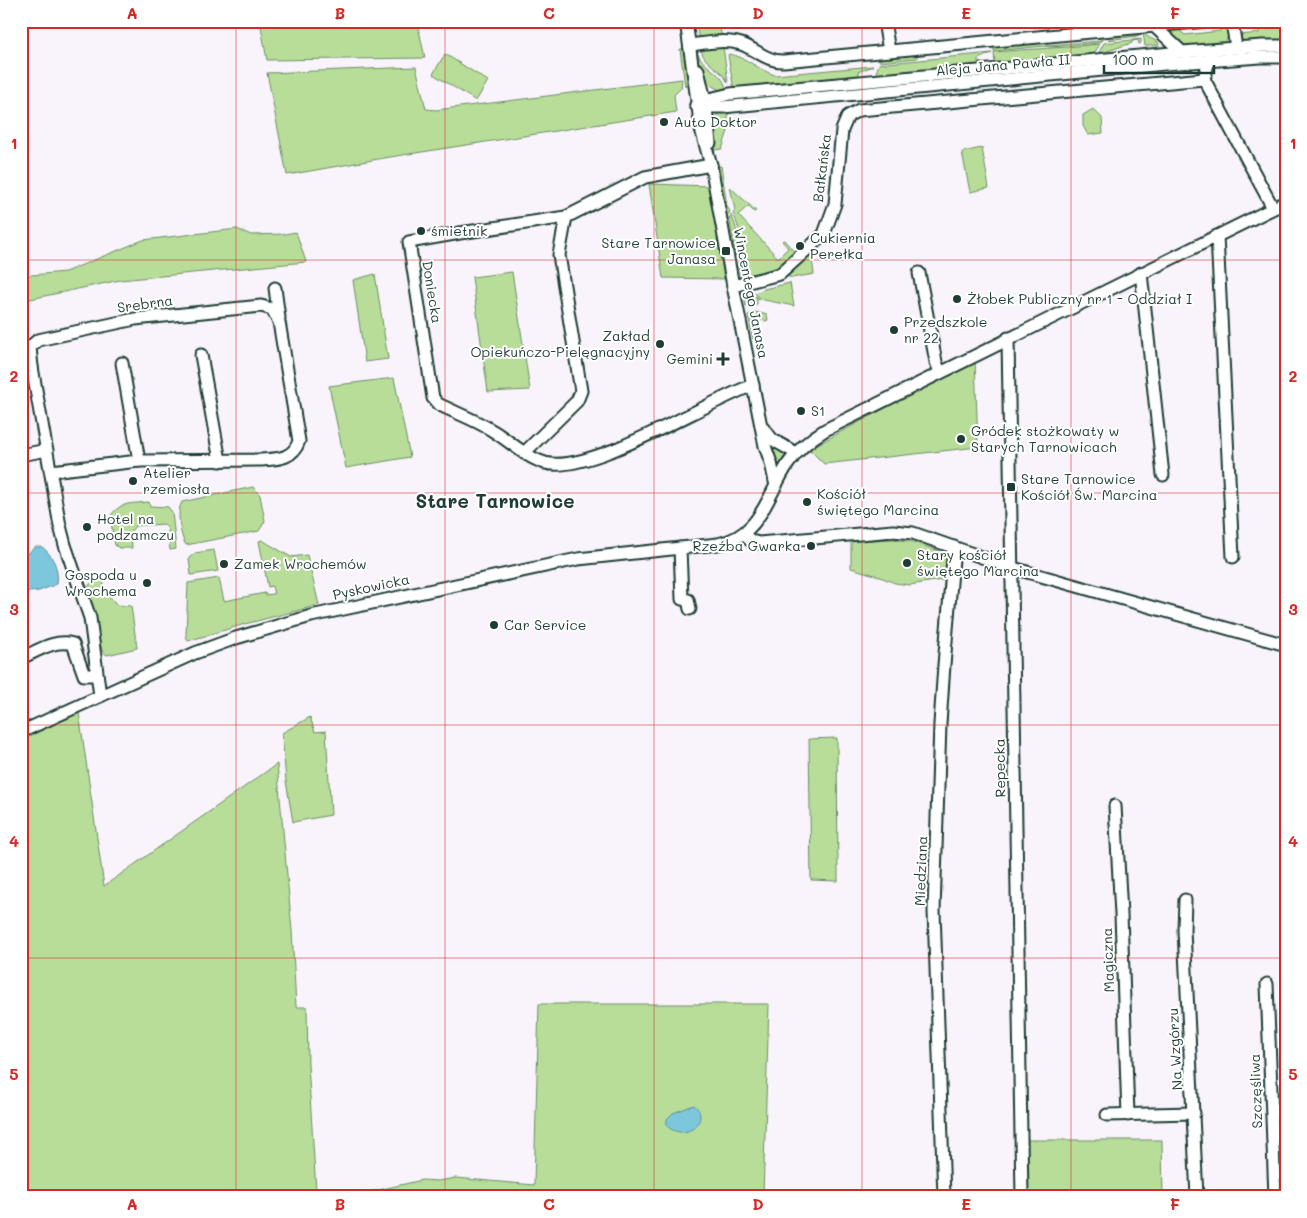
<svg xmlns="http://www.w3.org/2000/svg" width="1307" height="1218" viewBox="0 0 1307 1218" font-family="Mali,sans-serif">
  <rect width="100%" height="100%" fill="#f9f3fc"/>
  <filter id="ink" filterUnits="userSpaceOnUse"><feTurbulence type="fractalNoise" baseFrequency=".02" numOctaves="2"/><feDisplacementMap in="SourceGraphic" scale="10" xChannelSelector="R" yChannelSelector="G"/><feConvolveMatrix kernelMatrix="1 2 1 2 8 2 1 2 1" color-interpolation-filters="sRGB"/></filter>
  <g filter="url(#ink)">
    <g fill="#b8dd98" stroke="#6c8d66">
      <path d="M260,21H417L425,58L267,60Z"/>
      <path d="M711,21H719L722,39H699L696,24Z"/>
      <path d="M1219,21H1227L1229,35L1224,44L1179,45L1168,31L1179,30L1185,35L1220,31Z"/>
      <path d="M1257,21H1286V43H1243L1240,35L1259,33Z"/>
      <path d="M1143,32L1148,37L1158,42L1159,45L1145,46Z"/>
      <path d="M1140,33L1138,36L1108,40L1114,35Z"/>
      <path d="M1100,35H1111C1106,39 1102,39 1098,43L1050,47L1044,46L994,51L993,45L1046,40L1048,45L1100,41Z"/>
      <path d="M1141,39V43L1139,44L1138,40L1132,41V43L1098,54L1104,43Z"/>
      <path d="M1100,44L1093,55L995,65L994,52C1029,49 1064,48 1100,44Z"/>
      <path d="M723,46L728,83C722,68 705,66 701,50L703,48Z"/>
      <path d="M680,49H685L690,73L685,86Z"/>
      <path d="M915,52L918,58L880,62V56Z"/>
      <path d="M992,53L978,59V62L992,66L874,78L879,64Z"/>
      <path d="M445,54L488,81L476,101L433,74Z"/>
      <path d="M698,54C705,70 725,72 726,91C707,89 698,72 698,54Z"/>
      <path d="M729,54C747,57 758,70 775,75L873,66L858,72L859,75L868,78L734,90L728,55Z"/>
      <path d="M416,67L426,109L436,110L682,79L681,88L674,95L676,112L390,157L287,175L267,73Z"/>
      <path d="M869,85V90L735,102L734,98Z"/>
      <path d="M728,109V131L722,149L714,150C712,131 705,116 728,109Z"/>
      <path d="M1093,109L1102,118L1103,133L1088,135L1083,126V115Z"/>
      <path d="M982,148L989,188L970,192L962,152Z"/>
      <path d="M721,166L727,206L730,212L726,217L717,167Z"/>
      <path d="M649,184L710,186L724,279L663,278Z"/>
      <path d="M730,187L756,211L754,212L748,206L738,215L778,258L788,248L782,241L784,240L796,254L780,269L745,278C744,257 742,233 733,213L735,210Z"/>
      <path d="M731,215C740,233 741,258 742,278L740,276L737,262H740L739,257H736L729,217Z"/>
      <path d="M237,229L251,235L285,234L296,232L306,262L120,280L21,301V276L65,272L143,240Z"/>
      <path d="M811,252L814,274L792,278L784,275Z"/>
      <path d="M512,272L530,390L488,392L472,277Z"/>
      <path d="M375,274L388,359L365,362L353,280Z"/>
      <path d="M790,283L794,306L759,299L755,293L764,289Z"/>
      <path d="M753,294L757,298V304L746,306L744,295Z"/>
      <path d="M755,312L767,315L768,320L766,321L762,319L754,331L756,337L753,339L748,315Z"/>
      <path d="M975,360L978,447L824,464L809,449Z"/>
      <path d="M394,378L410,457L346,468L329,386Z"/>
      <path d="M775,448L784,452L785,456L780,465L776,463L773,451Z"/>
      <path d="M253,487L260,495L265,521L259,531L186,545C180,537 176,510 182,502Z"/>
      <path d="M149,502L150,506L168,507L172,512L176,549L170,550L168,529L164,524L135,526L131,531L132,548H119L115,545L110,517C120,501 132,504 149,502Z"/>
      <path d="M893,539L914,542L950,555L949,579L909,585L895,583L875,575L851,568V541Z"/>
      <path d="M262,540L291,557L307,555L319,605L245,624L188,641L186,636L188,583L219,578L224,601L265,593V595L274,594L272,586L268,587L259,541Z"/>
      <path d="M214,550L218,571L191,575L189,558L195,553Z"/>
      <path d="M99,579L103,580L105,591L117,605L131,606L137,648L107,655L102,651L88,587L90,584Z"/>
      <path d="M79,713L104,886L277,764L292,931L296,1007H307L308,1064L316,1191L319,1197H21V740Z"/>
      <path d="M310,717L315,732L326,731L331,815L293,822L286,781L282,733Z"/>
      <path d="M837,738L838,881L811,880L809,739Z"/>
      <path d="M539,1004H769L763,1197H327L374,1191L422,1180L438,1181L456,1178L534,1185Z"/>
      <path d="M1025,1140H1162L1163,1197H1025Z"/>
    </g>
    <g fill="#7dc7dd" stroke="#579099">
      <path d="M35,547H42C54,556 59,570 57,584L39,591L21,593V553L27,554Z"/>
      <path d="M694,1105C712,1120 685,1143 667,1126V1119L673,1113Z"/>
    </g>
    <g fill="none" stroke-linecap="round" stroke-linejoin="round">
      <defs>
        <g id="minor">
          <path d="M686,21L701,129L711,165L733,286L765,446L771,463L776,486"/>
          <path d="M884,21L889,51"/>
          <path d="M1232,21L1236,48"/>
          <path d="M1155,27L1182,52"/>
          <path d="M690,45C706,43 725,39 741,44C756,49 767,62 784,61L1207,21"/>
          <path d="M1209,60L1204,79L1273,208"/>
          <path d="M698,70L705,100L710,143"/>
          <path d="M696,105L705,100L730,94L1182,52L1262,46H1286"/>
          <path d="M696,105L706,107H723L1165,64L1260,57H1286"/>
          <path d="M711,165L645,177L566,217L460,233L409,242L433,398L438,404C456,413 476,420 493,431C510,441 525,457 545,463C590,475 706,402 753,385"/>
          <path d="M1217,236L1233,557"/>
          <path d="M919,273L936,362L940,372"/>
          <path d="M1141,273L1163,475"/>
          <path d="M733,286L780,274L824,234L835,204L842,130L848,116L859,110L1204,79"/>
          <path d="M275,288L279,318"/>
          <path d="M1008,338L1022,1197"/>
          <path d="M201,355L220,461"/>
          <path d="M122,363L139,461"/>
          <path d="M21,364L28,363L32,367L60,526L65,545L90,618L100,696"/>
          <path d="M32,367L30,347L38,340L135,319L261,306L272,309L279,322L299,441C293,459 278,459 262,460L139,461L51,471"/>
          <path d="M762,427L773,440L796,453"/>
          <path d="M524,453L577,401L581,391L559,255L566,217"/>
          <path d="M21,455L47,450"/>
          <path d="M744,534L751,541L759,543L893,531L913,533L1013,568L1286,645"/>
          <path d="M680,548L682,599L688,600L690,609"/>
          <path d="M21,658C38,651 54,639 73,644L84,675H97"/>
          <path d="M21,732L195,653L236,638L311,616L578,559L718,544C761,536 767,495 788,464C798,449 810,439 825,430L1286,202"/>
          <path d="M1115,806L1121,914L1128,1115"/>
          <path d="M1185,900L1184,930L1197,1197"/>
          <path d="M1267,984L1275,1197"/>
          <path d="M1107,1115L1194,1113"/>
          <path d="M944,1197L934,911L940,724L944,665L954,547"/>
        </g>
      </defs>
      <use href="#minor" stroke="#1f3d34" stroke-width="15"/>
      <use href="#minor" stroke="#fff" stroke-width="11"/>
    </g>
  </g>
  <path fill="none" stroke="#d62828" stroke-width="1" stroke-opacity="0.55" d="M236,21V1197M445,21V1197M654,21V1197M862,21V1197M1071,21V1197M21,260H1286M21,493H1286M21,725H1286M21,958H1286"/>
  <g fill="#1f3d34" stroke="#fff" stroke-width="2">
    <circle cx="664" cy="122" r="5"/>
    <circle cx="421" cy="231" r="5"/>
    <circle cx="800" cy="246" r="5"/>
    <rect x="721" y="246" width="10" height="10" rx="2.5"/>
    <circle cx="957" cy="299" r="5"/>
    <circle cx="894" cy="330" r="5"/>
    <circle cx="660" cy="344" r="5"/>
    <path d="M720.5 351.5h5v5h5v5h-5v5h-5v-5h-5v-5h5z"/>
    <circle cx="801" cy="411" r="5"/>
    <circle cx="961" cy="439" r="5"/>
    <circle cx="133" cy="481" r="5"/>
    <rect x="1006" y="482" width="10" height="10" rx="2.5"/>
    <circle cx="807" cy="502" r="5"/>
    <circle cx="87" cy="527" r="5"/>
    <circle cx="811" cy="546" r="5"/>
    <circle cx="907" cy="563" r="5"/>
    <circle cx="224" cy="564" r="5"/>
    <circle cx="147" cy="583" r="5"/>
    <circle cx="494" cy="625" r="5"/>
  </g>
  <g text-anchor="middle" stroke-width="4" stroke-linejoin="round" paint-order="stroke">
    <g font-size="14" fill="#1f3d34" stroke="#fff">
      <text transform="translate(1003 65) rotate(-5)" y="5">Aleja Jana Pawła II</text>
      <text transform="translate(822 168) rotate(-83)" y="5">Bałkańska</text>
      <text transform="translate(432 292) rotate(81)" y="5">Doniecka</text>
      <text transform="translate(751 293) rotate(79)" y="5">Wincentego Janasa</text>
      <text transform="translate(145 304) rotate(-8)" y="5">Srebrna</text>
      <text transform="translate(371 587) rotate(-12)" y="5">Pyskowicka</text>
      <text transform="translate(1000 768) rotate(-91)" y="5">Repecka</text>
      <text transform="translate(921 871) rotate(-88)" y="5">Miedziana</text>
      <text transform="translate(1108 960) rotate(-92)" y="5">Magiczna</text>
      <text transform="translate(1175 1049) rotate(-93)" y="5">Na Wzgórzu</text>
      <text transform="translate(1256 1091) rotate(-92)" y="5">Szczęśliwa</text>
    </g>
    <g font-size="14" fill="#1f3d34" stroke="#fff" text-anchor="start">
      <text x="674" y="127">Auto Doktor</text>
      <text x="431" y="236">śmietnik</text>
      <text x="810" y="243">Cukiernia<tspan x="810" dy="16">Perełka</tspan></text>
      <text x="716" y="248" text-anchor="end">Stare Tarnowice<tspan x="716" dy="16">Janasa</tspan></text>
      <text x="967" y="304">Żłobek Publiczny nr 1 - Oddział I</text>
      <text x="904" y="327">Przedszkole<tspan x="904" dy="16">nr 22</tspan></text>
      <text x="650" y="341" text-anchor="end">Zakład<tspan x="650" dy="16">Opiekuńczo-Pielęgnacyjny</tspan></text>
      <text x="713" y="364" text-anchor="end">Gemini</text>
      <text x="811" y="416">S1</text>
      <text x="971" y="436">Gródek stożkowaty w<tspan x="971" dy="16">Starych Tarnowicach</tspan></text>
      <text x="143" y="478">Atelier<tspan x="143" dy="16">rzemiosła</tspan></text>
      <text x="1021" y="484">Stare Tarnowice<tspan x="1021" dy="16">Kościół Św. Marcina</tspan></text>
      <text x="817" y="499">Kościół<tspan x="817" dy="16">świętego Marcina</tspan></text>
      <text x="97" y="524">Hotel na<tspan x="97" dy="16">podzamczu</tspan></text>
      <text x="801" y="551" text-anchor="end">Rzeźba Gwarka</text>
      <text x="917" y="560">Stary kościół<tspan x="917" dy="16">świętego Marcina</tspan></text>
      <text x="234" y="569">Zamek Wrochemów</text>
      <text x="137" y="580" text-anchor="end">Gospoda u<tspan x="137" dy="16">Wrochema</tspan></text>
      <text x="504" y="630">Car Service</text>
    </g>
    <g font-size="19" font-weight="bold" fill="#1f3d34" stroke="#fff">
      <text x="495" y="508">Stare Tarnowice</text>
    </g>
  </g>
  <rect width="1307" height="1218" fill="none" stroke="#fff" stroke-width="55"/>
  <path d="M1104 65v8h110v-8" fill="none" stroke="#1f3d34" stroke-width="2.5"/>
  <text x="1112" y="65" font-size="15" fill="#1f3d34" stroke="#ffffff" stroke-width="4" paint-order="stroke">100 m</text>
  <rect x="28" y="28" width="1252" height="1162" fill="none" stroke="#d62828" stroke-width="2"/>
  <g font-size="16" text-anchor="middle" font-weight="bold" fill="#d62828">
    <text x="132" y="19">A</text>
    <text x="340" y="19">B</text>
    <text x="549" y="19">C</text>
    <text x="758" y="19">D</text>
    <text x="966" y="19">E</text>
    <text x="1175" y="19">F</text>
    <text x="14" y="149">1</text>
    <text x="1293" y="149">1</text>
    <text x="14" y="382">2</text>
    <text x="1293" y="382">2</text>
    <text x="14" y="615">3</text>
    <text x="1293" y="615">3</text>
    <text x="14" y="847">4</text>
    <text x="1293" y="847">4</text>
    <text x="14" y="1080">5</text>
    <text x="1293" y="1080">5</text>
    <text x="132" y="1210">A</text>
    <text x="340" y="1210">B</text>
    <text x="549" y="1210">C</text>
    <text x="758" y="1210">D</text>
    <text x="966" y="1210">E</text>
    <text x="1175" y="1210">F</text>
  </g>
</svg>
